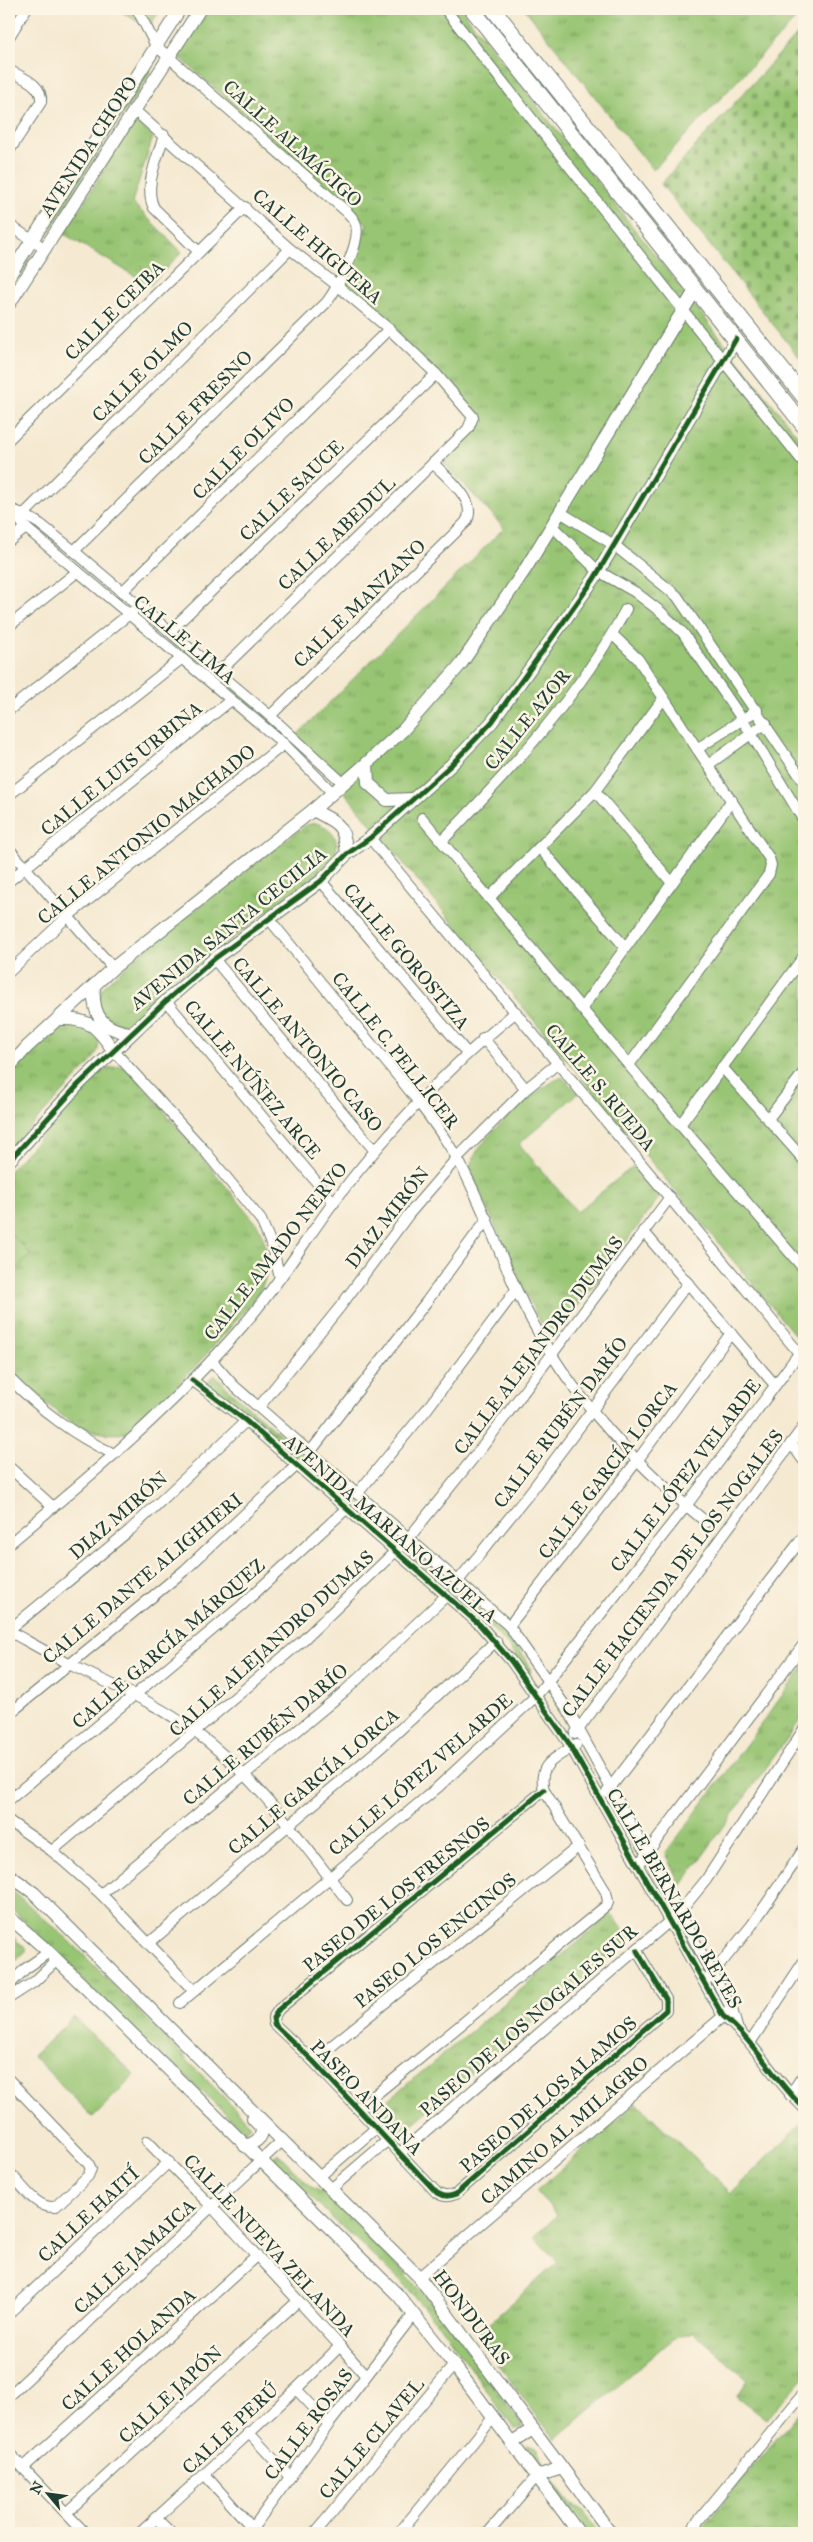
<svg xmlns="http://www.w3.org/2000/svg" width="813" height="2542" viewBox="0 0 813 2542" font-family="'IM FELL Great Primer',serif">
  <defs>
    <pattern id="grass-tufts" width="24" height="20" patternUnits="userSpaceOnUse" patternTransform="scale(1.25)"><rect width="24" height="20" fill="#98c573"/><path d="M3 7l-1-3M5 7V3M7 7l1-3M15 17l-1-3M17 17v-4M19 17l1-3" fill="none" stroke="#7ba15f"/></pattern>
    <pattern id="cemetery-stones" width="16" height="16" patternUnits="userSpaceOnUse" patternTransform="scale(1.25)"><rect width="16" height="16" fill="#98c573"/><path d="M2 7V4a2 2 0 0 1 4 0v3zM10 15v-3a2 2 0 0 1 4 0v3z" fill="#7ba15f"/></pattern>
  </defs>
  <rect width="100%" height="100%" fill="#fcf5e5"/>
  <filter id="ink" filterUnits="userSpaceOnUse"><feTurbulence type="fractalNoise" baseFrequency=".02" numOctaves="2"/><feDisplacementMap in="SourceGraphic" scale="10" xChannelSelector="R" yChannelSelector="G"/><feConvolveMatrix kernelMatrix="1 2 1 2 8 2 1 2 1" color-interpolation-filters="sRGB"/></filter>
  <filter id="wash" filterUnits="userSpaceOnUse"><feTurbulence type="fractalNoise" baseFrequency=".0096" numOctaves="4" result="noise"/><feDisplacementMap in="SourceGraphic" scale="20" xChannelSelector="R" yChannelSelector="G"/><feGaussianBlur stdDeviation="1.12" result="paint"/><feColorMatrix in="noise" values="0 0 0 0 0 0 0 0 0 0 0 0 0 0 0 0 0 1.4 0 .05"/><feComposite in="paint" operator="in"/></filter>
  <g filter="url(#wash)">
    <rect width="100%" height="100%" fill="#f5e9d1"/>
    <g fill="url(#grass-tufts)" stroke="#5c8154">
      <path d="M117,9H161L148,28Z"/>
      <path d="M204,9H461L804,444V1346L297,735L504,528L444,463L485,421L342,282L367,224L175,53Z"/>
      <path d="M525,9H804V10L653,170Z"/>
      <path d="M147,67L151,71L45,238L40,235Z"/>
      <path d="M135,120L153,137L132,202L182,252L150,285L64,234Z"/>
      <path d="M25,257L30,260L9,293V282Z"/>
      <path d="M142,614L288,735L284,739L139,617Z"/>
      <path d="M316,823C334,829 342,842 333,861L213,953L136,1019L124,1025L110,1020L99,1012L98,998L103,987L157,939L306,825Z"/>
      <path d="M65,1022L86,1024L99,1039L98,1050L92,1061L9,1150V1076L55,1028Z"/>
      <path d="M120,1066L130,1070L257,1224C266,1241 271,1260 265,1279C260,1295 245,1310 234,1323C201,1362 165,1399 128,1433C73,1440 47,1402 9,1368V1171L100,1073L109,1068Z"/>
      <path d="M562,1077L578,1093L519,1144L577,1212L636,1164L661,1195L563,1326L554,1331L542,1325L532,1306L470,1170C469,1145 539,1086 562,1077Z"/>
      <path d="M214,1376L218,1377L228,1389L390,1530V1535H386L224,1396L209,1385L210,1379Z"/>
      <path d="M410,1552H414C432,1567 539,1653 530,1674L506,1643L485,1622L411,1556Z"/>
      <path d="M804,1666V1715L681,1886L666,1853Z"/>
      <path d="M9,1888L70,1941L251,2125L245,2131L106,2004L9,1906Z"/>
      <path d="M612,1914L630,1939L397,2137L375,2111Z"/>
      <path d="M9,1933L27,1950L9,1967Z"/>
      <path d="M637,2103L731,2193L801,2124L804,2127V2377L767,2419L737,2396L748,2380L694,2333L672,2339L555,2440L476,2335L558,2262L534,2237L557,2214L536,2191Z"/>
      <path d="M278,2153L311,2187L326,2194L391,2258L447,2321L523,2427L514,2429L449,2337L399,2279L330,2216L273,2157Z"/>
      <path d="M804,2406V2533H697Z"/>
      <path d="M526,2445L536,2448L545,2463L534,2458Z"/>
      <path d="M550,2478L570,2503L580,2508L600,2533H590L547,2480Z"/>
    </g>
    <path fill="url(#cemetery-stones)" stroke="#5c8154" d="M804,27V363L661,184Z"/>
    <g fill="#98c573" stroke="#5c8154">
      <path d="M11,1233L31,1255L9,1275V1235Z"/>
      <path d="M73,2017L135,2075L93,2117L33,2056Z"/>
    </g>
  </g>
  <g filter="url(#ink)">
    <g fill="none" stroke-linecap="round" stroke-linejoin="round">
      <defs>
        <g id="minor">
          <path d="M445,9L804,463"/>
          <path d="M9,37L26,9"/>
          <path d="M9,70C22,78 43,84 41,102L9,151"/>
          <path d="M133,109L290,249L338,286L389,329L436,374L473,417L468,429L219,672"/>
          <path d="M164,135C158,157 143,187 154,208L198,251"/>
          <path d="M9,225L44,248"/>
          <path d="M9,439L245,207"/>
          <path d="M9,509L23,514L40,524L74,551L270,716L343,783"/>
          <path d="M560,512L614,545L677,596L804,782"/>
          <path d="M14,513L26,528L284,744L332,792"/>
          <path d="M19,519L290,249"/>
          <path d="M552,526L598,571L635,592L661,612L683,633L742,719L804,821"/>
          <path d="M9,541L26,528"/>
          <path d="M74,551L327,302C338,287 361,243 356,225C355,220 351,216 347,212L156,46L137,9"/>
          <path d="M122,592L389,329"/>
          <path d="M9,626L77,572"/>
          <path d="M170,631L436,374"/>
          <path d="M613,635L638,659L769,858L771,865L769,874L629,1065"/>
          <path d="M9,710L133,611"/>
          <path d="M270,716L466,522C479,501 447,478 433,463"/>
          <path d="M697,749L757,710"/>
          <path d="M708,765L766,723"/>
          <path d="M595,791L672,883"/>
          <path d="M9,795L181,659"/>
          <path d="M422,818L653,1094"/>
          <path d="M370,838L804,1359"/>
          <path d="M442,841C511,770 579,696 626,609"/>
          <path d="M540,848L625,947"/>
          <path d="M9,849L113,968"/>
          <path d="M9,881L231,700"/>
          <path d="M321,881L467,1053"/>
          <path d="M490,897L595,791L663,699"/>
          <path d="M270,920C304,962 338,1004 373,1046C403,1082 433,1118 457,1158C481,1200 496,1246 516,1289C559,1383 626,1457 706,1522"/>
          <path d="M214,959L375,1151"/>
          <path d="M9,972L68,916L284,744"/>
          <path d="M166,1001L334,1203"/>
          <path d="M582,1008L732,800"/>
          <path d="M483,1038L526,1089"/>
          <path d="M113,1050L204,1150L261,1220L272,1246L280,1278"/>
          <path d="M722,1067L804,1160"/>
          <path d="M658,1099L804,1269"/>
          <path d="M768,1119L804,1072"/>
          <path d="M680,1125L804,956"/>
          <path d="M643,1231L775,1385"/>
          <path d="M212,1361L233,1385L509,1626L568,1710L732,2009L737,2027"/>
          <path d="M9,1378C41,1410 73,1435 114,1454"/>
          <path d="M192,1380L246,1421L480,1625L511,1661L568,1742L723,2016C755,2042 774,2080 804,2108"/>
          <path d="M259,1407L340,1307L409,1214L457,1158L526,1089L558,1063"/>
          <path d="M791,1443L804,1461"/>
          <path d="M311,1451L427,1301L487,1219"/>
          <path d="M9,1467L53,1507"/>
          <path d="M357,1494L427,1409L516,1290"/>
          <path d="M9,1544C92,1475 176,1404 246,1322C278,1285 304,1242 333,1203C387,1132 447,1068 516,1012"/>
          <path d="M458,1581L528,1495L688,1283"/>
          <path d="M509,1626L637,1461L731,1333"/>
          <path d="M9,1630L130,1530L246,1421"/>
          <path d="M9,1631C29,1642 48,1653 69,1664C113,1686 154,1701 195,1732C257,1777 300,1840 347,1900"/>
          <path d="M9,1714L185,1570L296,1466"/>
          <path d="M575,1734L804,1426"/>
          <path d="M544,1790L279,2009L273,2018L274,2024L313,2061L437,2193C444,2197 448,2197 456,2194L666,2010V1999L637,1951"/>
          <path d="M607,1792L804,1536"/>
          <path d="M9,1800L241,1606L346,1509"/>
          <path d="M9,1821L52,1851L101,1894L194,1991"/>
          <path d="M52,1851L301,1642L408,1539L483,1446L670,1197"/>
          <path d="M638,1865L804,1644"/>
          <path d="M101,1894L345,1691L446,1596"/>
          <path d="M149,1943L380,1748L496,1641"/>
          <path d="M709,1978L752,1925L804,1849"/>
          <path d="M9,1985L25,1969L49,1952"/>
          <path d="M9,1998L34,1982L57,1960"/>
          <path d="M180,2003L437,1788L536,1696L686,1506L800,1352"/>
          <path d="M750,2043L804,1961"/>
          <path d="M313,2061L579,1846"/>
          <path d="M9,2080L88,2163L91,2169L88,2176L55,2207C36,2209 21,2184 9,2172"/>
          <path d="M790,2095L804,2074"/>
          <path d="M358,2109L607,1905L608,1901L606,1892L544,1790C537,1763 556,1758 576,1745"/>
          <path d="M147,2141L213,2208L340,2346L366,2376"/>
          <path d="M400,2153L679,1913L706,1880L804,1729"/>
          <path d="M319,2177L376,2128"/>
          <path d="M331,2189L388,2140"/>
          <path d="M419,2277L728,2012"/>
          <path d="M9,2313L169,2162"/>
          <path d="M297,2390L329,2424"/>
          <path d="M9,2396L283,2140"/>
          <path d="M248,2432L290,2477"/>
          <path d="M9,2453L85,2533"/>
          <path d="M23,2468L256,2256"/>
          <path d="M205,2475L256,2532"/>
          <path d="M66,2513L298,2301"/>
          <path d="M156,2518L171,2533"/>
          <path d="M140,2533C207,2471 276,2411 340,2346"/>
          <path d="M249,2533L329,2424L414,2314"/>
          <path d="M315,2533L454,2365"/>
          <path d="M399,2533L492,2419"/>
          <path d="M488,2533L537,2476"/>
          <path d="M688,2533L804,2393"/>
        </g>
        <g id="tertiary">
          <path d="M9,276L180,9"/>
          <path d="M9,304L200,9"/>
          <path d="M367,763L368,783L387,800L413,799"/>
          <path d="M313,810C339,824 344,824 347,854"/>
          <path d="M94,987C92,1015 102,1030 131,1033"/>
          <path d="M59,1019C90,1018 97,1027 113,1050"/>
          <path d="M9,1067L27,1047L113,968L313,810L367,763L403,730L461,664L526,568L696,289"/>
          <path d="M9,1161L79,1084L166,1001L214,959L321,881L347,854L370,838L451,765L492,722L594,579L736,339"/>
          <path d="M9,1875L34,1893L419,2277L611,2533"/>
          <path d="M9,1917L49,1952L398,2295L454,2365L579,2533"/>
          <path d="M245,2146C254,2143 263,2139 262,2128L253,2119"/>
          <path d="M512,2442L533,2429"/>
          <path d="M537,2476L562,2468"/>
        </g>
        <g id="secondary">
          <path d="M472,9L804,426"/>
          <path d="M493,9L804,397"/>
        </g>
      </defs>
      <use href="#minor" stroke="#6a796b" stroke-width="12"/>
      <use href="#tertiary" stroke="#6a796b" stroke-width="14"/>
      <use href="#secondary" stroke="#6a796b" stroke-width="17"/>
      <use href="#minor" stroke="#fff" stroke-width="10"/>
      <use href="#tertiary" stroke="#fff" stroke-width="12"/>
      <use href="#secondary" stroke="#fff" stroke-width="15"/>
      <defs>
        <g id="cycleway">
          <path d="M9,1161L79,1084L166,1001L214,959L321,881L347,854L370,838L451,765L492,722L594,579L736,339"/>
          <path d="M192,1380L246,1421L480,1625L511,1661L568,1742L723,2016C755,2042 774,2080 804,2108"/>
          <path d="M544,1790L279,2009L273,2018L274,2024L313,2061L437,2193C444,2197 448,2197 456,2194L666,2010V1999L637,1951"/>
        </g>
      </defs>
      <use href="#cycleway" stroke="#fcf5e5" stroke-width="8"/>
      <use href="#cycleway" stroke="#1b5e20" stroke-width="5"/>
    </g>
  </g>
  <g text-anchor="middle" stroke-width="5" stroke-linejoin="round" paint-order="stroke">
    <g font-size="19" fill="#1f3d34" stroke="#fcf5e5">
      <text transform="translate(293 143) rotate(42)" y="7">CALLE ALMÁCIGO</text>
      <text transform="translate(88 146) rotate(-57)" y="7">AVENIDA CHOPO</text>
      <text transform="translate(318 246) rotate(41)" y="7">CALLE HIGUERA</text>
      <text transform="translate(114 310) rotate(-45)" y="7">CALLE CEIBA</text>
      <text transform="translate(142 371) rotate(-45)" y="7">CALLE OLMO</text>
      <text transform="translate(195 407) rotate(-45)" y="7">CALLE FRESNO</text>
      <text transform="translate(243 448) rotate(-45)" y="7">CALLE OLIVO</text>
      <text transform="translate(291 490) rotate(-44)" y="7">CALLE SAUCE</text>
      <text transform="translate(336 533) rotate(-44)" y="7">CALLE ABEDUL</text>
      <text transform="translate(359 603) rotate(-44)" y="7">CALLE MANZANO</text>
      <text transform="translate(185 639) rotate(40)" y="7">CALLE LIMA</text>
      <text transform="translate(527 719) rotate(-51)" y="7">CALLE AZOR</text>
      <text transform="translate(121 768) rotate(-39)" y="7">CALLE LUIS URBINA</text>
      <text transform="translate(146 834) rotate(-39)" y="7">CALLE ANTONIO MACHADO</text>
      <text transform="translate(228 928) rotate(-39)" y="7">AVENIDA SANTA CECILIA</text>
      <text transform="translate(407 956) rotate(50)" y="7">CALLE GOROSTIZA</text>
      <text transform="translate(308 1044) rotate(50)" y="7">CALLE ANTONIO CASO</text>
      <text transform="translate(396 1050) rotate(52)" y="7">CALLE C. PELLICER</text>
      <text transform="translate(253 1079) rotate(50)" y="7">CALLE NÚÑEZ ARCE</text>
      <text transform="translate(601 1087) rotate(50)" y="7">CALLE S. RUEDA</text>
      <text transform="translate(387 1217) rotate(-52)" y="7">DIAZ MIRÓN</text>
      <text transform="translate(275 1251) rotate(-52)" y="7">CALLE AMADO NERVO</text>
      <text transform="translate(538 1345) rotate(-53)" y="7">CALLE ALEJANDRO DUMAS</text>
      <text transform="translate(560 1422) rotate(-53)" y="7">CALLE RUBÉN DARÍO</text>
      <text transform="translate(607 1470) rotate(-53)" y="7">CALLE GARCÍA LORCA</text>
      <text transform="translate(685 1475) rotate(-53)" y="7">CALLE LÓPEZ VELARDE</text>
      <text transform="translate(118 1515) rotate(-41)" y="7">DIAZ MIRÓN</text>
      <text transform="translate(391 1528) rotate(41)" y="7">AVENIDA MARIANO AZUELA</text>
      <text transform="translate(672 1573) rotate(-53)" y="7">CALLE HACIENDA DE LOS NOGALES</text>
      <text transform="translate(142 1578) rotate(-40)" y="7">CALLE DANTE ALIGHIERI</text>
      <text transform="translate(168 1643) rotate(-41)" y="7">CALLE GARCÍA MÁRQUEZ</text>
      <text transform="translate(271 1643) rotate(-42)" y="7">CALLE ALEJANDRO DUMAS</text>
      <text transform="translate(265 1734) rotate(-40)" y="7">CALLE RUBÉN DARÍO</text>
      <text transform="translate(420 1774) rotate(-41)" y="7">CALLE LÓPEZ VELARDE</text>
      <text transform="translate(313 1781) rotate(-40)" y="7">CALLE GARCÍA LORCA</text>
      <text transform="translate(396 1894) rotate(-39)" y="7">PASEO DE LOS FRESNOS</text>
      <text transform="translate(675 1898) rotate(60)" y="7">CALLE BERNARDO REYES</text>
      <text transform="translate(435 1940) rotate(-39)" y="7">PASEO LOS ENCINOS</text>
      <text transform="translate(528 2020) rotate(-41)" y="7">PASEO DE LOS NOGALES SUR</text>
      <text transform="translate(548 2094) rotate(-41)" y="7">PASEO DE LOS ALAMOS</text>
      <text transform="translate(367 2097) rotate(46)" y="7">PASEO ANDANA</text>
      <text transform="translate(564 2130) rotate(-41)" y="7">CAMINO AL MILAGRO</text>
      <text transform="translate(88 2214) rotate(-43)" y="7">CALLE HAITÍ</text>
      <text transform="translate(270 2245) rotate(47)" y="7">CALLE NUEVA ZELANDA</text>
      <text transform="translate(134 2256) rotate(-43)" y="7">CALLE JAMAICA</text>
      <text transform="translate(472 2317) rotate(53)" y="7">HONDURAS</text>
      <text transform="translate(128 2349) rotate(-42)" y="7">CALLE HOLANDA</text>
      <text transform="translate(170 2394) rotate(-43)" y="7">CALLE JAPÓN</text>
      <text transform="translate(308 2424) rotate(-53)" y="7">CALLE ROSAS</text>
      <text transform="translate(230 2428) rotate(-43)" y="7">CALLE PERÚ</text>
      <text transform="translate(371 2438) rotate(-50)" y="7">CALLE CLAVEL</text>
    </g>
  </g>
  <rect width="813" height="2542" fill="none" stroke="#fcf5e5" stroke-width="30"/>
  <g transform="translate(48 2494) rotate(299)" stroke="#fcf5e5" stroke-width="4" paint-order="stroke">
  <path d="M0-4L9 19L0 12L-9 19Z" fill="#1f3d34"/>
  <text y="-8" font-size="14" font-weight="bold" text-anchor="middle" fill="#1f3d34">N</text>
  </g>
</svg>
